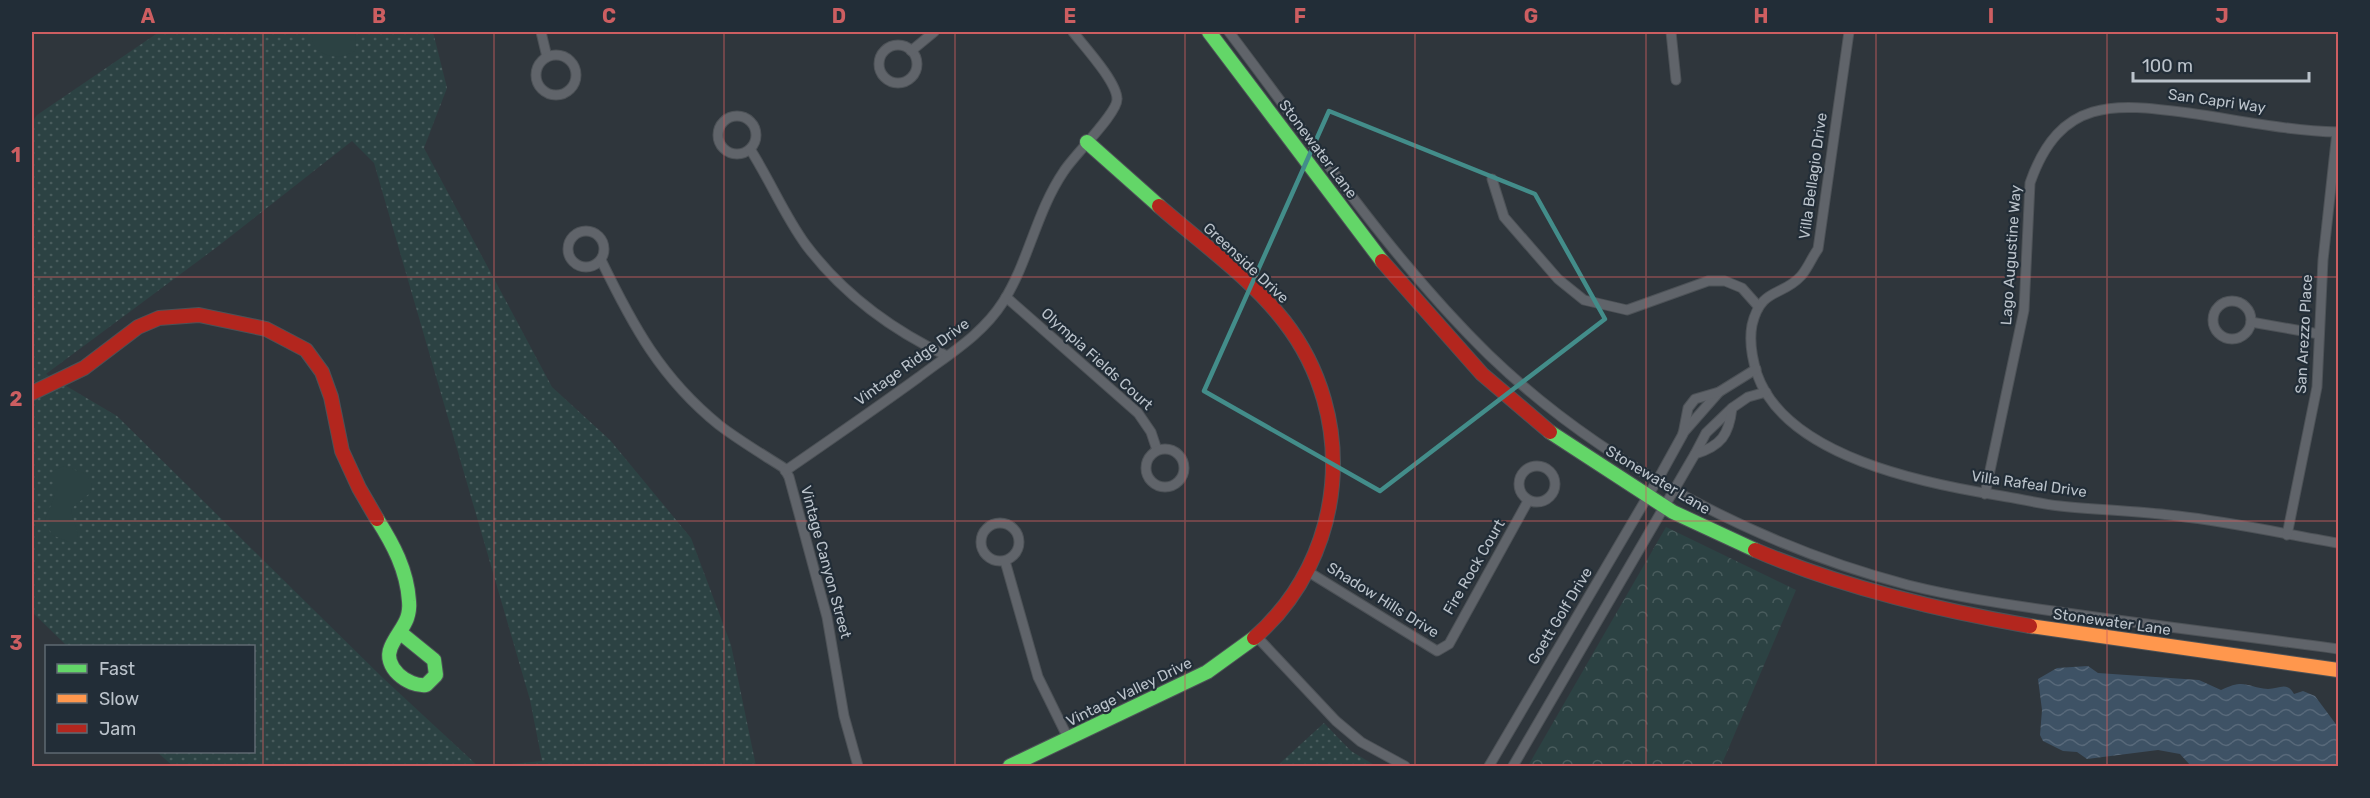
<svg xmlns="http://www.w3.org/2000/svg" width="2370" height="798" viewBox="0 0 2370 798" font-family="Rubik,sans-serif">
  <defs>
    <pattern id="grass-dots" width="8" height="8" patternUnits="userSpaceOnUse" patternTransform="scale(1.5)"><rect width="8" height="8" fill="#2c4243"/><path d="M2 2h.1M6 6h.1" fill="none" stroke="#495c5d" stroke-width="1.8" stroke-linecap="round"/></pattern>
    <pattern id="forest-crowns" width="20" height="18" patternUnits="userSpaceOnUse" patternTransform="scale(1.5)"><rect width="20" height="18" fill="#2c4243"/><path d="M2 6a3 3 0 1 1 6 0M12 15a3 3 0 1 1 6 0" fill="none" stroke="#495c5d"/></pattern>
    <pattern id="water-waves" width="16" height="10" patternUnits="userSpaceOnUse" patternTransform="scale(1.5)"><rect width="16" height="10" fill="#3e5265"/><path d="M0 5q4-4 8 0t8 0" fill="none" stroke="#58697a"/></pattern>
  </defs>
  <rect width="100%" height="100%" fill="#2f363c"/>
  <g fill="url(#grass-dots)">
    <path d="M159,32H433L447,88L424,148L552,387L610,440L691,538L731,645L756,766H490L542,761L530,700L374,163L352,141L217,247L46,374L117,416L383,678L478,766H173L157,752H254V646H67L32,612V122L37,115Z"/>
    <path d="M1324,723L1351,751L1376,766H1277Z"/>
  </g>
  <path fill="url(#forest-crowns)" d="M1666,527L1796,590L1721,766H1528Z"/>
  <g fill="#2c4243">
    <path d="M320,32H356L355,51C340,60 320,59 312,41L313,36Z"/>
    <path d="M64,466L86,474L92,484L90,493L72,508C70,519 79,527 77,538L69,542L52,535L45,520L55,495V470Z"/>
  </g>
  <path fill="url(#water-waves)" d="M2088,666L2098,673L2199,680L2221,690C2245,678 2246,687 2268,689C2279,689 2287,681 2294,694L2303,691L2315,696L2338,727V766H2191L2180,754L2158,750L2087,759L2077,752L2063,751L2043,741L2040,735L2042,710L2038,679L2057,668Z"/>
  <g fill="none" stroke-linecap="round" stroke-linejoin="round">
    <defs>
      <g id="street">
        <path d="M541,32L547,57"/>
        <path d="M1229,32C1312,141 1390,258 1489,355C1601,463 1758,546 1908,585C1956,597 2004,604 2053,611C2148,625 2243,636 2338,649"/>
        <path d="M1671,32L1676,80"/>
        <path d="M1849,32L1818,249C1812,257 1808,268 1801,276C1782,297 1761,287 1752,325C1749,341 1752,358 1757,374C1786,457 1926,484 2002,496C2021,499 2041,504 2060,506C2099,510 2138,511 2178,516C2231,522 2285,534 2338,543"/>
        <circle cx="898" cy="64" r="19"/>
        <path d="M911,51L934,32"/>
        <circle cx="556" cy="75" r="20"/>
        <circle cx="737" cy="135" r="19"/>
        <path d="M750,149C770,180 784,215 806,245C843,294 892,330 947,356"/>
        <path d="M1492,179L1504,217L1558,279L1584,300L1627,310L1708,281H1725L1742,288L1758,306"/>
        <circle cx="586" cy="249" r="18"/>
        <path d="M601,260C633,326 661,378 719,425C740,441 762,454 784,468L789,477L827,617L844,716L858,766"/>
        <path d="M1006,297L1138,413L1151,432L1157,450"/>
        <circle cx="2232" cy="320" r="19"/>
        <path d="M2251,322L2319,334"/>
        <path d="M1683,433L1719,392"/>
        <circle cx="1165" cy="468" r="19"/>
        <path d="M1695,454L1706,433L1732,408"/>
        <circle cx="1537" cy="484" r="18"/>
        <path d="M785,471C830,440 875,409 919,377C949,354 982,335 1003,302C1029,261 1036,212 1064,171C1074,155 1118,113 1117,99C1117,82 1084,46 1073,32"/>
        <path d="M1985,494L2024,310L2030,183C2060,97 2114,103 2189,113C2238,120 2289,131 2338,132"/>
        <circle cx="1000" cy="542" r="19"/>
        <path d="M2287,535L2317,387L2323,260L2337,132"/>
        <path d="M1005,561L1038,677L1069,740"/>
        <path d="M1307,571L1437,651L1449,644L1528,501"/>
        <path d="M1258,638L1336,721L1361,742L1405,766"/>
        <path d="M1489,766L1662,472L1683,434L1688,408L1695,399L1719,392L1756,369"/>
        <path d="M1513,766L1695,454C1721,446 1729,435 1732,408L1748,397L1766,392"/>
      </g>
      <g id="fast">
        <path d="M1209,32L1382,261"/>
        <path d="M1087,142L1159,206"/>
        <path d="M1550,432L1673,512L1755,550"/>
        <path d="M377,519C393,544 407,570 409,601C411,622 399,629 391,647C382,667 408,687 426,685L436,675L434,660L402,634"/>
        <path d="M1010,766L1207,672L1254,638"/>
      </g>
      <path id="slow" d="M2030,626L2338,670"/>
      <g id="jam">
        <path d="M1159,206C1201,243 1250,277 1284,321C1359,417 1347,557 1254,638"/>
        <path d="M1382,261L1482,374L1550,432"/>
        <path d="M32,393L84,368L138,327L159,318L199,315L266,329L306,350L322,372L331,397L342,451L359,488L377,519"/>
        <path d="M1755,550C1841,587 1937,610 2030,626"/>
      </g>
    </defs>
    <use href="#street" stroke="#4d5257" stroke-width="11"/>
    <use href="#fast" stroke="#4d5257" stroke-width="16"/>
    <use href="#slow" stroke="#4d5257" stroke-width="16"/>
    <use href="#jam" stroke="#4d5257" stroke-width="16"/>
    <use href="#street" stroke="#60646a" stroke-width="9"/>
    <use href="#fast" stroke="#63d668" stroke-width="14"/>
    <use href="#slow" stroke="#ff974d" stroke-width="14"/>
    <use href="#jam" stroke="#b3261e" stroke-width="14"/>
  </g>
  <path fill="none" stroke="#438d8a" stroke-width="4.5" stroke-linejoin="round" d="M1329,111L1535,194L1605,319L1380,491L1204,391Z"/>
  <path fill="none" stroke="#cd5e61" stroke-width="1.5" stroke-opacity="0.55" d="M263,32V766M494,32V766M724,32V766M955,32V766M1185,32V766M1415,32V766M1646,32V766M1876,32V766M2107,32V766M32,277H2338M32,521H2338"/>
  <g text-anchor="middle" stroke-width="4.5" stroke-linejoin="round" paint-order="stroke">
    <g font-size="15" fill="#bbc3cb" stroke="#222d37">
      <text transform="translate(2217 101) rotate(8)" y="5">San Capri Way</text>
      <text transform="translate(1318 149) rotate(53)" y="5">Stonewater Lane</text>
      <text transform="translate(1813 176) rotate(-82)" y="5">Villa Bellagio Drive</text>
      <text transform="translate(2011 255) rotate(-86)" y="5">Lago Augustine Way</text>
      <text transform="translate(1246 263) rotate(43)" y="5">Greenside Drive</text>
      <text transform="translate(2304 334) rotate(-87)" y="5">San Arezzo Place</text>
      <text transform="translate(1097 359) rotate(42)" y="5">Olympia Fields Court</text>
      <text transform="translate(912 362) rotate(-36)" y="5">Vintage Ridge Drive</text>
      <text transform="translate(1658 480) rotate(31)" y="5">Stonewater Lane</text>
      <text transform="translate(2029 484) rotate(8)" y="5">Villa Rafeal Drive</text>
      <text transform="translate(826 562) rotate(75)" y="5">Vintage Canyon Street</text>
      <text transform="translate(1474 567) rotate(-60)" y="5">Fire Rock Court</text>
      <text transform="translate(1383 600) rotate(32)" y="5">Shadow Hills Drive</text>
      <text transform="translate(1560 616) rotate(-59)" y="5">Goett Golf Drive</text>
      <text transform="translate(2112 622) rotate(8)" y="5">Stonewater Lane</text>
      <text transform="translate(1129 692) rotate(-26)" y="5">Vintage Valley Drive</text>
    </g>
  </g>
  <rect width="2370" height="798" fill="none" stroke="#222d37" stroke-width="66"/>
  <rect x="45" y="645" width="210" height="108" fill="#222d37" stroke="#5f6972" stroke-width="1.5"/>
  <rect x="57" y="664" width="30" height="9" fill="#63d668" stroke="#5f6972" stroke-width="1.5"/>
  <text x="99" y="675" font-size="18" fill="#bbc3cb">Fast</text>
  <rect x="57" y="694" width="30" height="9" fill="#ff974d" stroke="#5f6972" stroke-width="1.5"/>
  <text x="99" y="705" font-size="18" fill="#bbc3cb">Slow</text>
  <rect x="57" y="724" width="30" height="9" fill="#b3261e" stroke="#5f6972" stroke-width="1.5"/>
  <text x="99" y="735" font-size="18" fill="#bbc3cb">Jam</text>
  <path d="M2133 72v9h176v-9" fill="none" stroke="#bbc3cb" stroke-width="3"/>
  <text x="2142" y="72" font-size="18" fill="#bbc3cb" stroke="#222d37" stroke-width="4.5" paint-order="stroke">100 m</text>
  <rect x="33" y="33" width="2304" height="732" fill="none" stroke="#cd5e61" stroke-width="2"/>
  <g font-size="20" text-anchor="middle" font-weight="bold" fill="#cd5e61">
    <text x="148" y="23">A</text>
    <text x="379" y="23">B</text>
    <text x="609" y="23">C</text>
    <text x="839" y="23">D</text>
    <text x="1070" y="23">E</text>
    <text x="1300" y="23">F</text>
    <text x="1531" y="23">G</text>
    <text x="1761" y="23">H</text>
    <text x="1991" y="23">I</text>
    <text x="2222" y="23">J</text>
    <text x="16" y="162">1</text>
    <text x="16" y="406">2</text>
    <text x="16" y="650">3</text>
  </g>
</svg>
